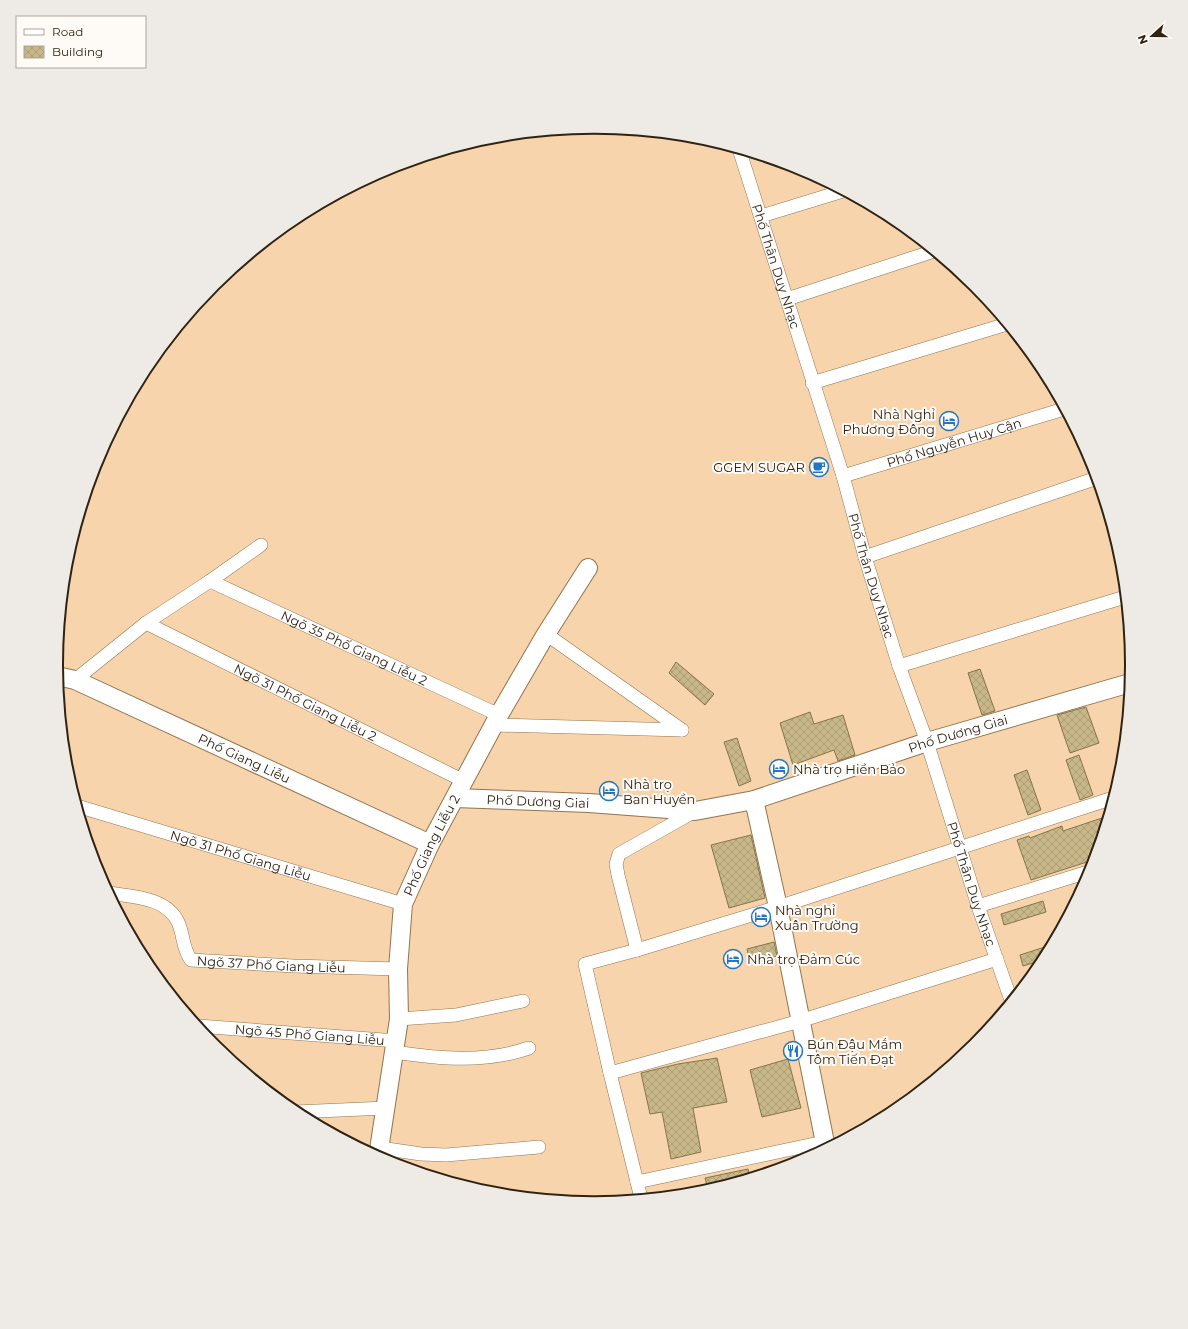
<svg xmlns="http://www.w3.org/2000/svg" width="1188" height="1329" viewBox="0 0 1188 1329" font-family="Montserrat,sans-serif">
  <defs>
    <pattern id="building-cross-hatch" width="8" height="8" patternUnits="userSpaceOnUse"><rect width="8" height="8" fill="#c8b788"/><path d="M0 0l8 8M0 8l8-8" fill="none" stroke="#ac9d74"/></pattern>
  </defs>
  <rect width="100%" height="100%" fill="#f7d4ac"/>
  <g fill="url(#building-cross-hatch)" stroke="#857548">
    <path d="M676,662L714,694L705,705L669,673Z"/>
    <path d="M980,669L995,711L982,715L968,673Z"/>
    <path d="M1086,707L1099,743L1070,753L1057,715Z"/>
    <path d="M810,712L814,724L843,715L855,755L838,761L834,750L793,765L780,723Z"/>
    <path d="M737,738L751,781L739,786L724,742Z"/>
    <path d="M1079,755L1093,795L1080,800L1066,760Z"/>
    <path d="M1027,770L1041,810L1028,815L1014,775Z"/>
    <path d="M1102,818L1105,826L1093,863L1087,864V862L1031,880L1017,840L1029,836L1030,838L1062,826L1063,831Z"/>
    <path d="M751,835L765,898L729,908L711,845Z"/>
    <path d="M1043,901L1046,912L1004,925L1001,914Z"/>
    <path d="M774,942L777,956L750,963L747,949Z"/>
    <path d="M1051,945L1043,960L1023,966L1020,955Z"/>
    <path d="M717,1058L727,1102L693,1108L701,1152L671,1159L662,1112L650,1114L641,1073L678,1064Z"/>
    <path d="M788,1059L801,1108L762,1117L750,1070Z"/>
    <path d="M748,1169L750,1177L708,1189L705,1178Z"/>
  </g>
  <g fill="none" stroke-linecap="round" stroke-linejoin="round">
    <defs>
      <g id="street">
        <path id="s1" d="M739,149L843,476L865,557L899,666L927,742L978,906L1011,1000"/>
        <path d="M761,216L843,191"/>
        <path d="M787,299L934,251"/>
        <path d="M812,383L1007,324"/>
        <path id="s2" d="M843,476L1064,409"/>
        <path d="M865,557L1097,478"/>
        <path id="s3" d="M210,581L499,715"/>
        <path id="s4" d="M146,623L464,781"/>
        <path d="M546,634L682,730"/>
        <path d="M899,666L1125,597"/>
        <path d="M75,680L146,623L210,581L261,545"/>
        <path d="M494,725L682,730"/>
        <path id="s5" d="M77,806L403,904"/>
        <path id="s6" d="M109,893C133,897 166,897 178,922C184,935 182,948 191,960L293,966L398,969"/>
        <path d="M978,906L1091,871"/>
        <path d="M637,950L618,875L616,864L619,854L695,811"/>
        <path d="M399,1019L456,1015L523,1001"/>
        <path id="s7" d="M198,1026L397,1041"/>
        <path d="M395,1052C440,1059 485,1063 529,1048"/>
        <path d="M610,1073L585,964L637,950L778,907L1113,798"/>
        <path d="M295,1112L386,1108"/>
        <path d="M380,1148L421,1154L446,1155L539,1147"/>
        <path d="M637,1182L824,1142"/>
        <path d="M641,1198L610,1073L800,1021L997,959"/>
      </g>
      <g id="secondary">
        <path id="s8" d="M57,676L75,680L430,844"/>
        <path id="s9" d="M455,798L589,803L695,811L754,800L927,742L1130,683"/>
        <path d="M754,800L778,907L826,1148"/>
        <path id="s10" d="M378,1156L399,1019L398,969L403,904L430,844L499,715L546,634L588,568"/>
      </g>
    </defs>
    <use href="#street" stroke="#93744e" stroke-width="14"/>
    <use href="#secondary" stroke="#93744e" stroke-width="20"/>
    <use href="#street" stroke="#fff" stroke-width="13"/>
    <use href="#secondary" stroke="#fff" stroke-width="18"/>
  </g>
  <defs>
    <symbol id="hotel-ring" viewBox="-11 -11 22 22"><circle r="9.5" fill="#fefbf7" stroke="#2276c4" stroke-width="1.5"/><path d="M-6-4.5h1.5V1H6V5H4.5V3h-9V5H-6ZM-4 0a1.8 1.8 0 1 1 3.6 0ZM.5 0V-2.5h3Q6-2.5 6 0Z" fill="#2276c4"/></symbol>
    <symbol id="cafe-ring" viewBox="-11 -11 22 22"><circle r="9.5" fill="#fefbf7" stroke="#2276c4" stroke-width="1.5"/><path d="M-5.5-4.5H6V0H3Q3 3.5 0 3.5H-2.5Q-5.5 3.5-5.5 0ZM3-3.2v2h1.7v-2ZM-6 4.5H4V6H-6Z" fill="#2276c4"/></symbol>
    <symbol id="restaurant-ring" viewBox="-11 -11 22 22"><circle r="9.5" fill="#fefbf7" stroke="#2276c4" stroke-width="1.5"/><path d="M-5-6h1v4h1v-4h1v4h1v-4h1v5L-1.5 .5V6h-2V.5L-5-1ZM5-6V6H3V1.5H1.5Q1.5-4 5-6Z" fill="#2276c4"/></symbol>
  </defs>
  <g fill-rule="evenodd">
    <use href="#hotel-ring" x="938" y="410" width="22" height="22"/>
    <use href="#cafe-ring" x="808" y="456" width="22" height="22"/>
    <use href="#hotel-ring" x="768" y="758" width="22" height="22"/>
    <use href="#hotel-ring" x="598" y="780" width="22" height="22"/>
    <use href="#hotel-ring" x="750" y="906" width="22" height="22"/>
    <use href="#hotel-ring" x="722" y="948" width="22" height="22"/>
    <use href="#restaurant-ring" x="782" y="1040" width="22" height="22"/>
  </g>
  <g text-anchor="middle" stroke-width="4" stroke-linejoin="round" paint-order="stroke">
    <g font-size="13" fill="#302313" stroke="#fefbf7">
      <text dy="5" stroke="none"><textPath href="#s1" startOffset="123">Phố Thân Duy Nhạc</textPath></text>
      <text dy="5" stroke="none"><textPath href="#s2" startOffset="116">Phố Nguyễn Huy Cận</textPath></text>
      <text dy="5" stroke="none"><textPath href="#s1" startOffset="447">Phố Thân Duy Nhạc</textPath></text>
      <text dy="5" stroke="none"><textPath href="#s3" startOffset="159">Ngõ 35 Phố Giang Liễu 2</textPath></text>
      <text dy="5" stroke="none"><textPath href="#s4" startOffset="178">Ngõ 31 Phố Giang Liễu 2</textPath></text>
      <text dy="5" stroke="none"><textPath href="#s9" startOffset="515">Phố Dương Giai</textPath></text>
      <text dy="5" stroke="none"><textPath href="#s8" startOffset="205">Phố Giang Liễu</textPath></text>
      <text dy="5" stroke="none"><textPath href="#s9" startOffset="83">Phố Dương Giai</textPath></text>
      <text dy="5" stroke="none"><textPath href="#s10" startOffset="319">Phố Giang Liễu 2</textPath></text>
      <text dy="5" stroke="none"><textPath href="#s5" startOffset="171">Ngõ 31 Phố Giang Liễu</textPath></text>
      <text dy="5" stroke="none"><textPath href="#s1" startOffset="771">Phố Thân Duy Nhạc</textPath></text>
      <text dy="5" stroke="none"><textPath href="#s6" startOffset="199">Ngõ 37 Phố Giang Liễu</textPath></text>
      <text dy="5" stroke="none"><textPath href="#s7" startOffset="112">Ngõ 45 Phố Giang Liễu</textPath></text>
    </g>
    <g font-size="13" fill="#302313" stroke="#fefbf7" text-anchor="start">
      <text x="935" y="419" text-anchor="end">Nhà Nghỉ<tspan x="935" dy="15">Phương Đông</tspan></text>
      <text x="805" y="472" text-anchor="end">GGEM SUGAR</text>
      <text x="793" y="774">Nhà trọ Hiền Bảo</text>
      <text x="623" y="789">Nhà trọ<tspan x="623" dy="15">Ban Huyền</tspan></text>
      <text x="775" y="915">Nhà nghỉ<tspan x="775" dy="15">Xuân Trường</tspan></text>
      <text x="747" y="964">Nhà trọ Đảm Cúc</text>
      <text x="807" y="1049">Bún Đậu Mắm<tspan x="807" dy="15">Tôm Tiến Đạt</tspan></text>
    </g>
  </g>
  <path d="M0 0H1188V1329H0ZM63 665a531 531 0 1 1 1062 0a531 531 0 1 1-1062 0Z" fill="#eeeae5" fill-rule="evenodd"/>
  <path fill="none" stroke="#302313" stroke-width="2" d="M63 665a531 531 0 1 1 1062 0a531 531 0 1 1-1062 0Z"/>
  <rect x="16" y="16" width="130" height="52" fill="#fefbf7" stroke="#aca59c"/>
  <rect x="24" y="29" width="20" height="6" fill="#ffffff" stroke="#aca59c"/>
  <text x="52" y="36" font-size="12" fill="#302313">Road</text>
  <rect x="24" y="46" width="20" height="12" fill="url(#building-cross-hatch)" stroke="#aca59c"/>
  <text x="52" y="56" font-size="12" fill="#302313">Building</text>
  <g transform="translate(1152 36) rotate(249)" stroke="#fefbf7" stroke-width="3" paint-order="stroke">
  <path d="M0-3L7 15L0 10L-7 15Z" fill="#302313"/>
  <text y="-6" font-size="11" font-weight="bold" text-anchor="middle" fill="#302313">N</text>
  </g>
</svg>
